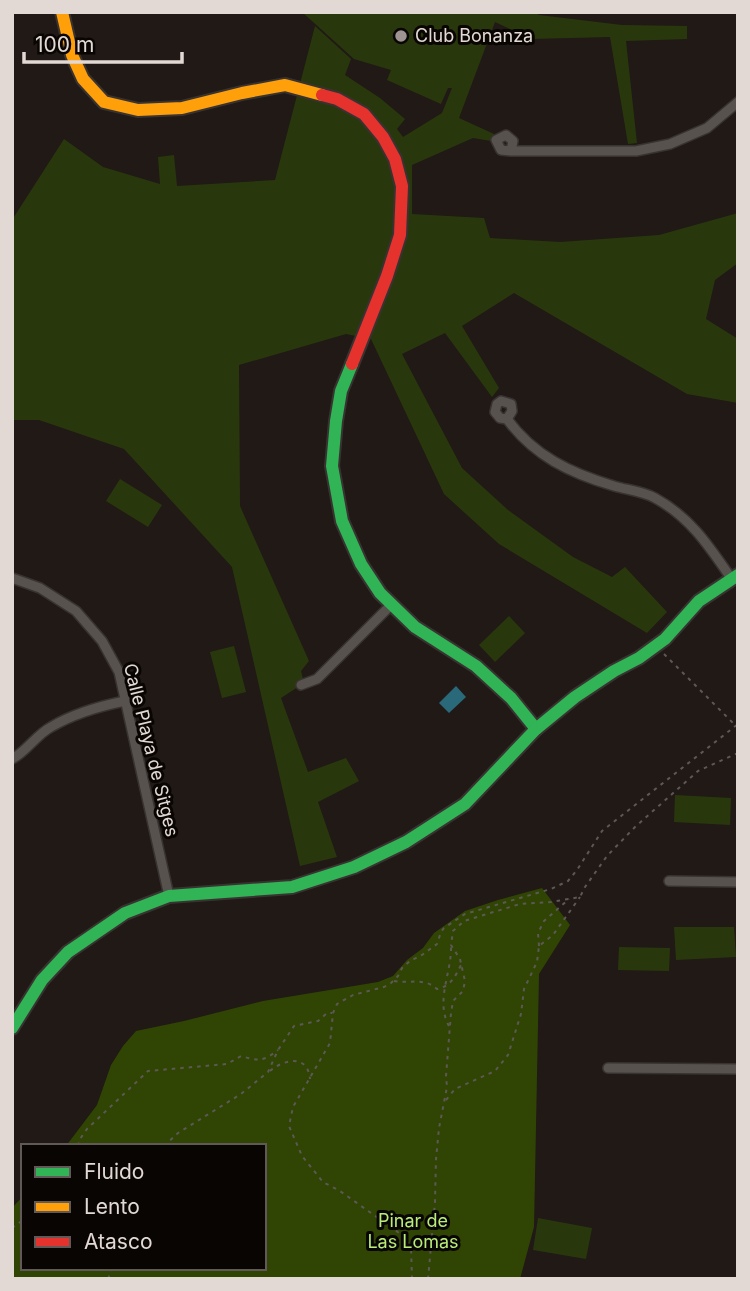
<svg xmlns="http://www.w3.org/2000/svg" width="750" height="1291" viewBox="0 0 750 1291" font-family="Inter,sans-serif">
  <rect width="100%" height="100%" fill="#201916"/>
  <g fill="#29380c">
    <path d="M302,12H534L539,15L622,25L687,26V39L626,41L637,143L628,144L610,37L531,39L495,22L459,118L494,134L491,141L473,138L412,165V214L484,218L490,238L560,242L659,235L738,213V263L715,280L706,319L738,339V403L687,394L514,293L462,326L499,388L492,397L445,333L402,354L462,468L508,510L573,557L612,577L625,567L667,612L647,633L499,544L444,494L371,339L346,334L239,365L240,506L309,661L301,671L304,683L281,698L308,772L346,758L359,781L318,802L337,857L300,866L232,567L124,449L39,420H12V220L64,139L103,167L160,184L158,157L174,155L177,186L275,180L315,26L351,59L345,75L380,98L405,119L397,129L403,137L442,113L452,88H448L441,104L387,80L391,70L354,59Z"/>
    <path d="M120,479L162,505L148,527L106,501Z"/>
    <path d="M509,616L525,633L495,662L479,645Z"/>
    <path d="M234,646L246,692L222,698L210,652Z"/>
    <path d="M675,795L731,798L730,825L674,822Z"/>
    <path d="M674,927H734L736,957L676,960Z"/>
    <path d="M619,947L670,948L669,971L618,970Z"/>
    <path d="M538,1218L592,1228L586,1259L533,1250Z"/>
  </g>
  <path fill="#304503" d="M542,888L570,925L539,974L534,1227L520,1279H12V1208L23,1196V1268H264V1146H66L97,1105L111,1065L123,1046L136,1031L184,1021L263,1001L378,982L393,976L407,960L423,948L434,933L465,911L498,900Z"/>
  <path fill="#2a697a" d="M456,686L466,697L449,713L439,703Z"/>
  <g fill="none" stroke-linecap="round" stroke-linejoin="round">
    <defs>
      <g id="street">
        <path d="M511,151L513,141L506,135L496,140L501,150L511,151H636L670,144L707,128L738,102"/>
        <path d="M501,401L511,404L512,411L507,419L500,418L495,412L497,404Z"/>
        <path d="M507,419C534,456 570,473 614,486C627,490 642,491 655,498C690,517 709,546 731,578"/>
        <path d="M12,578L40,588L76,611L102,641L119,672L169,896"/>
        <path d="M301,685L317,679L391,605"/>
        <path d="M12,759C27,751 36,735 51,727C73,714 100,706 125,701"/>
        <path d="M669,881L738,882"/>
        <path d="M608,1068L738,1069"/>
      </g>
      <g id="fast">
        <path d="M352,364L341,391L336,421L332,466L342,521L361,564L380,593L415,627L476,666L511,698L536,729"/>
        <path d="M12,1028L42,980L68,952L125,913L169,896L292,887L354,867L406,842L465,804L536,729L575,697L614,671L639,658L665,639L699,601L738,575"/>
      </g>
      <path id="slow" d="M62,12L72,55L83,79L104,102L138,110L182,108L242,93L285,85L322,95"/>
      <path id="jam" d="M322,95L337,99L364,114L383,137L395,159L402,186L400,235L387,276L352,364"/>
    </defs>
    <use href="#street" stroke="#383331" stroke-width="12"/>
    <use href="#fast" stroke="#383331" stroke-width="16"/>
    <use href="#slow" stroke="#383331" stroke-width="16"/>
    <use href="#jam" stroke="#383331" stroke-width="16"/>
    <g stroke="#5d5856" stroke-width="2" stroke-dasharray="3.5 5" stroke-linecap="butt">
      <path d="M664,654L734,724"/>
      <path d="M539,946L538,933L544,921L569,899"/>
      <path d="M394,981C409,984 424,977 437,989C451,986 455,977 461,965"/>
      <path d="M449,1026C435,1001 452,972 451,946"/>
      <path d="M270,1071C284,1059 308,1054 310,1079"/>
      <path d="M446,1100L455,1089L495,1071L508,1055L521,1014L524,989L537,962L539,946L553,935L580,897"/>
      <path d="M78,1146L80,1139L87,1129L148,1071L227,1064L241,1056C258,1061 263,1062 278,1050"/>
      <path d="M164,1146L178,1133L241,1094L268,1072L278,1050L294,1026L318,1021L327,1013H332"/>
      <path d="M12,1228L23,1220"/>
      <path d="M108,1279L112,1268"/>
      <path d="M412,1279L411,1247L402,1235L340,1191L323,1182L302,1156L289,1126L293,1107L330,1043L333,1013L337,1004L353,995L384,987L391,983L398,976L402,968L410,961L422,955L437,944L441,932L444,928L465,914L551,889L568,881L577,870L602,831L738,724"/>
      <path d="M428,1279L435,1202L436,1159L439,1128L447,1087L446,1076L451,1013L453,1001L463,991L465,981L460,959L451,945L453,931L464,921L520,904L551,902L580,897L585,887L607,856L635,827L698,771L738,753"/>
    </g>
    <use href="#street" stroke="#58524f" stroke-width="9"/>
    <use href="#fast" stroke="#30b455" stroke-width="12"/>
    <use href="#slow" stroke="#ff9f0a" stroke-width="12"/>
    <use href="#jam" stroke="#e5322d" stroke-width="12"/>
  </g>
  <circle fill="#9e9592" stroke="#090503" stroke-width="2.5" cx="401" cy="36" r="7"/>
  <g text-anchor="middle" stroke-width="6" stroke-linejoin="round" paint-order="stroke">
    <g font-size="18" fill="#e2d8d4" stroke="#090503" text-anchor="start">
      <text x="415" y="42">Club Bonanza</text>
    </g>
    <g font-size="18" fill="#e2d8d4" stroke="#090503">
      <text transform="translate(151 750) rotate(76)" y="6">Calle Playa de Sitges</text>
    </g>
    <g font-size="18" fill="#b9ec78" stroke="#090503">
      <text x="413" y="1227">Pinar de<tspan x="413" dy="21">Las Lomas</tspan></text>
    </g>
  </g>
  <rect width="750" height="1291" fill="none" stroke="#e2d8d4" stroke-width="28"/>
  <rect x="21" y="1144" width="245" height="126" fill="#090503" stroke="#605957" stroke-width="2"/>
  <rect x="35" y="1167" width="35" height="10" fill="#30b455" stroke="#605957" stroke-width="2"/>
  <text x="84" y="1179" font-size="21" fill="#e2d8d4">Fluido</text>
  <rect x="35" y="1202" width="35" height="10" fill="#ff9f0a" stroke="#605957" stroke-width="2"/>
  <text x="84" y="1214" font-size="21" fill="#e2d8d4">Lento</text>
  <rect x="35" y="1237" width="35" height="10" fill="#e5322d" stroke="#605957" stroke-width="2"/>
  <text x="84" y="1249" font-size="21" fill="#e2d8d4">Atasco</text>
  <path d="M24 52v10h158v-10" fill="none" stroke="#e2d8d4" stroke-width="3.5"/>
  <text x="35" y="52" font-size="21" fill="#e2d8d4" stroke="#090503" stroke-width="5" paint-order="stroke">100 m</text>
</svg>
